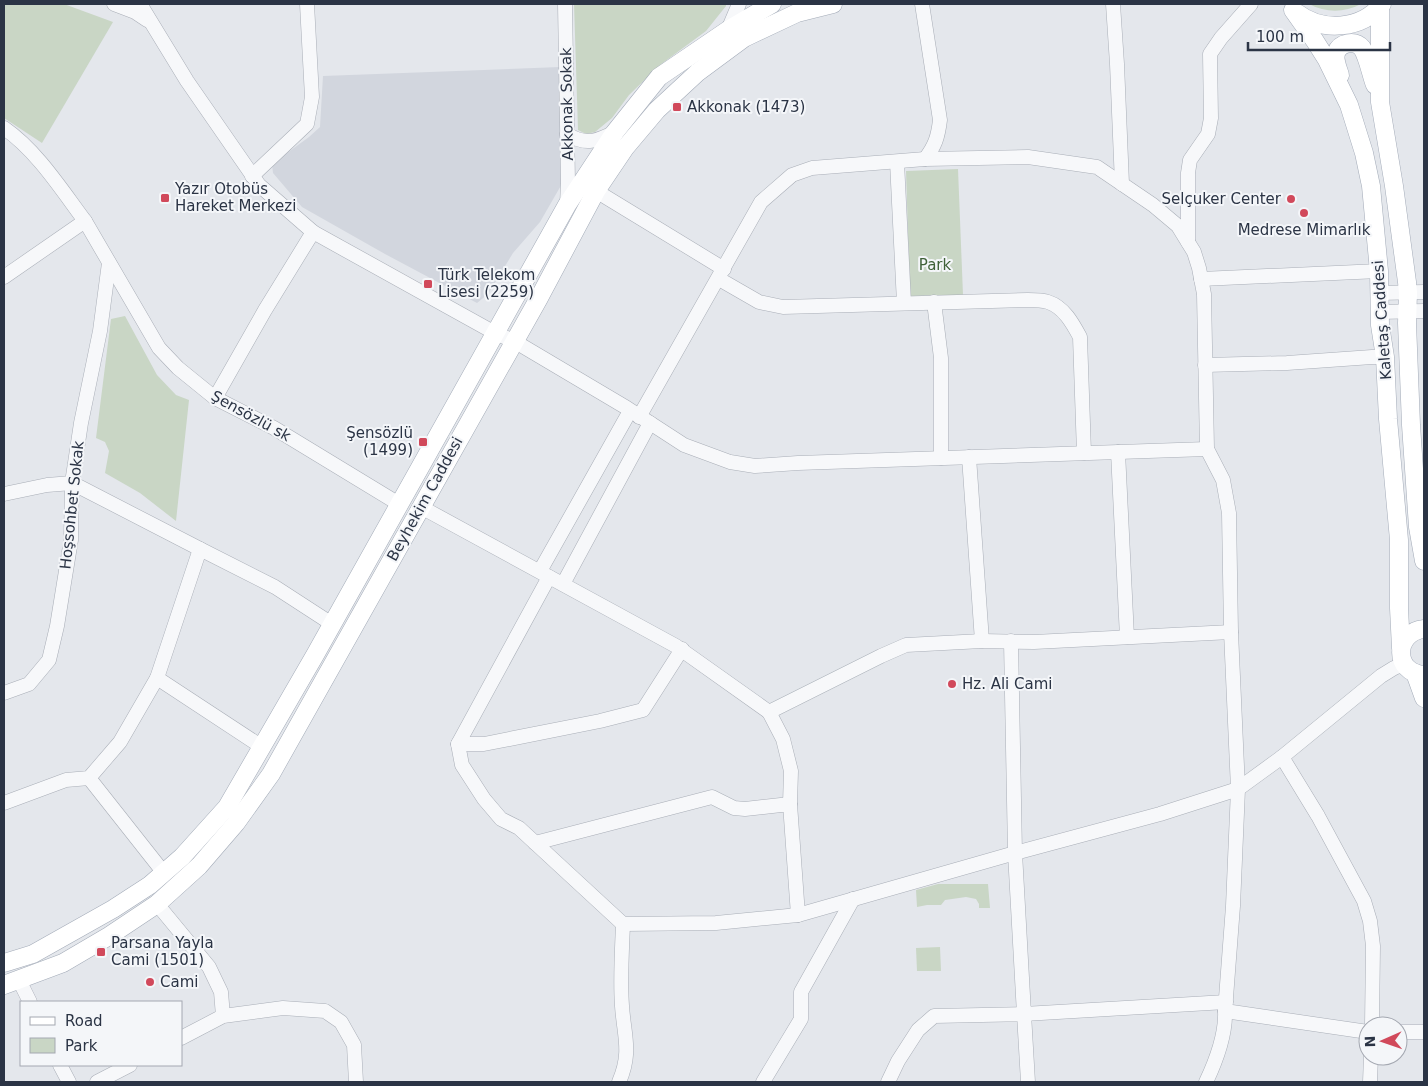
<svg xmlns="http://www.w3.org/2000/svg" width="1428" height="1086" viewBox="0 0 1428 1086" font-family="'DejaVu Sans',sans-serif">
  <rect width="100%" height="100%" fill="#e4e7ec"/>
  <path fill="#d2d6de" d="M560,67L563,182L540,222L513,253L488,294L477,303L385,254L302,207L273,173L272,164L309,137L320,127L323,76Z"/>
  <g fill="#c9d6c5">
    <path d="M4,4H64L113,22L42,143L4,118Z"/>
    <path d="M574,4H726V6L706,31L660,65L629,95L612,118L595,132L586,134L578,130Z"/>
    <path d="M1309,4H1361C1344,13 1326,13 1309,4Z"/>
    <path d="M958,169L963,295L910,296L906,171Z"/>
    <path d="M125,316L157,375L176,395L189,400L176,521L140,493L105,473L109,451L105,442L96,438L111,319Z"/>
    <path d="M938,884H988L990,908H979V904L976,899L966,897L945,900L941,905H927L917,907L916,890Z"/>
    <path d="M940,947L941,971H917L916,948Z"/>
  </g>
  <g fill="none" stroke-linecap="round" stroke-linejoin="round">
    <defs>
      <g id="minor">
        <path d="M114,4L135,12L147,20"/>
        <path d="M140,4L187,81L259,185L313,232L495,333L514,341L627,408L684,445L730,462L755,466L798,463L1207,449"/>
        <path d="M565,4L568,183L567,205"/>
        <path d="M922,4L940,120C938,137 935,146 925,159"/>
        <path d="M1113,4L1117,64L1122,184"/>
        <path d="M728,30L739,4"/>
        <path d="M4,128C37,151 61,189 85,221L4,277"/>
        <path d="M567,134C586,146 597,141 615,132"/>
        <path d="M897,162L904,303"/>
        <path d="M252,176L307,124L312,97L307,4"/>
        <path d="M596,191L724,269"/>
        <path d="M85,221L159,348L178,368L215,398L274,428L399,504"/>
        <path d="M1188,242V173L1190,160L1208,134L1211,118L1210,54L1221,38L1251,4"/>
        <path d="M719,279L759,302L783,307L1028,300C1034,300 1042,300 1048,302C1064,307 1073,324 1080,337L1084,453"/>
        <path d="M1201,279L1379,271"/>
        <path d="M1379,293L1424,292"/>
        <path d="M934,302L941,358V458"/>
        <path d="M1380,312L1424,311"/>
        <path d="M1205,365L1287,363L1372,357H1385"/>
        <path d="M215,398L265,310L313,232"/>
        <path d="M639,417L761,202L792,175L812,168L925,159L1028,157L1097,167L1153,205L1178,226L1194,252L1199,268L1204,294L1207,449L1223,480L1229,513L1231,632L1238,789L1233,906L1225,1011C1226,1035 1216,1061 1206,1082"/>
        <path d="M1118,452L1127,637"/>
        <path d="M969,457L982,641"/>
        <path d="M4,494L47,485L72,483L200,549L157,678L120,742L89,778L66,780L4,803"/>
        <path d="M421,507L676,646L769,712L881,656L906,645L982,641L1034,642L1231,632"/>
        <path d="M200,549L275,587L332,624"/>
        <path d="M540,571L630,411"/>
        <path d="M549,577L458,744L462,765L484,799L501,819L519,828L623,924L716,923L798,915L1015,853L1160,814L1238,789L1282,757L1381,676L1394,668L1404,664"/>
        <path d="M563,584L650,423"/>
        <path d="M1011,641L1015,853L1024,1014L1226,1002"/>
        <path d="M157,678L262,747"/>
        <path d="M4,693L29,684L49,660L57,626L71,540L72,483L81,423L100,331L109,263"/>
        <path d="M769,712L783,739L791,771L790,804"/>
        <path d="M458,744H484L600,721L643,710L682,649"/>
        <path d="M1282,757L1318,816L1364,901L1370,921L1373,946L1372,1026"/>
        <path d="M89,778L164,873"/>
        <path d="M535,843L712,797L734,808L745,809L790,804L798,915"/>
        <path d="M157,904L209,967L221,992L223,1016"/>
        <path d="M19,980L30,1002"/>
        <path d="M1225,1011L1368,1032"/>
        <path d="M1398,1032H1424"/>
        <path d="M181,1038L223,1016L283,1008L325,1011L341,1022L354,1045L356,1082"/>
        <path d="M60,1065L69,1082"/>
        <path d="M97,1082L130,1065"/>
        <path d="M619,1082C632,1052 624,1036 622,1006C620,979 622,951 623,924"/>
        <path d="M763,1082L801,1019V992L853,899"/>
        <path d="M888,1082L898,1061L918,1030L934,1016L1024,1014L1028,1082"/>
        <path d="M1370,1082L1371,1056"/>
      </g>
      <g id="major">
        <path d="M1380,7V102L1394,186L1407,282L1408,293L1407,323L1411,425L1418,527L1424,561"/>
        <path d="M1293,10L1315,41L1327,60L1349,105L1364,153L1371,186L1379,271L1380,325L1385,357L1388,419L1399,540V608L1401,648"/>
        <path d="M1297,13C1322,32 1362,30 1382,4"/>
        <path d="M1340,75C1338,69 1334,60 1336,53C1340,42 1355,40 1362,48C1368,57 1371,75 1375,85"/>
        <path d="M1424,629C1394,632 1393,673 1424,675"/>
        <path d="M1415,673L1424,698"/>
        <path d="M4,963L33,954L113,909L150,885L182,857L227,807L315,655L567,205L615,132L659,77L728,30L772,4"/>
        <path d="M4,985L63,963L109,936L157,904L199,866L236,823L271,774L539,298L596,191L625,148L657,110L698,72L744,38L797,13L833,4"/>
      </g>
    </defs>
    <use href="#minor" stroke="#a9aeb7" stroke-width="15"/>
    <use href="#major" stroke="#a3abb8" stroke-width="19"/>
    <use href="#minor" stroke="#f7f8fa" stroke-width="14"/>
    <use href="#major" stroke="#fff" stroke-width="18"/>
  </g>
  <g fill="#d1495b" stroke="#f4f6f9" stroke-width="2">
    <rect x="672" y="102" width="10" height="10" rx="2.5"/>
    <rect x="160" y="193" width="10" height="10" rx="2.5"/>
    <circle cx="1291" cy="199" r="5"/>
    <circle cx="1304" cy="213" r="5"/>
    <rect x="423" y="279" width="10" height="10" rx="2.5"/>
    <rect x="418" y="437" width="10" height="10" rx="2.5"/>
    <circle cx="952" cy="684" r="5"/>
    <rect x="96" y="947" width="10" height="10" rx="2.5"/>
    <circle cx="150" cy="982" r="5"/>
  </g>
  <g text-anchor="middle" stroke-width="4" stroke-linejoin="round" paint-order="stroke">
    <g font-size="15" fill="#2b3445" stroke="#f4f6f9">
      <text transform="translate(567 104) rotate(-91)" y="5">Akkonak Sokak</text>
      <text transform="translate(1382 320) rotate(-94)" y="5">Kaletaş Caddesi</text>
      <text transform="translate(251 416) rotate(29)" y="5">Şensözlü sk</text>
      <text transform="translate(425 499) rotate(-61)" y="5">Beyhekim Caddesi</text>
      <text transform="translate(72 505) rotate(-84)" y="5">Hoşsohbet Sokak</text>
    </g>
    <g font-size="15" fill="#2b3445" stroke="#f4f6f9" text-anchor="start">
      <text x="687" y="112">Akkonak (1473)</text>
      <text x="175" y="194">Yazır Otobüs<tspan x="175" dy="17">Hareket Merkezi</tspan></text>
      <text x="1281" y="204" text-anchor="end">Selçuker Center</text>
      <text x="1304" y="235" text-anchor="middle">Medrese Mimarlık</text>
      <text x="438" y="280">Türk Telekom<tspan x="438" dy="17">Lisesi (2259)</tspan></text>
      <text x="413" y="438" text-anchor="end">Şensözlü<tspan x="413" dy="17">(1499)</tspan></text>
      <text x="962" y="689">Hz. Ali Cami</text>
      <text x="111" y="948">Parsana Yayla<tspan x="111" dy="17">Cami (1501)</tspan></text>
      <text x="160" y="987">Cami</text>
    </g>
    <g font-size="15" fill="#3f6138" stroke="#f4f6f9">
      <text x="935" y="270">Park</text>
    </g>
  </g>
  <rect width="1428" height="1086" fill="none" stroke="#2b3445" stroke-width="10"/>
  <rect x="20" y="1001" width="162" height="65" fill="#f4f6f9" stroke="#a4a8b1"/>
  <rect x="30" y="1017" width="25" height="8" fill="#ffffff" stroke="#a4a8b1"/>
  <text x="65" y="1026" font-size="15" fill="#2b3445">Road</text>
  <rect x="30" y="1038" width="25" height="15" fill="#c9d6c5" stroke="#a4a8b1"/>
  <text x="65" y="1051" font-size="15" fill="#2b3445">Park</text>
  <g transform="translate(1383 1041) rotate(268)"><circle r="24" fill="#f4f6f9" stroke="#a4a8b1"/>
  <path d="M0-4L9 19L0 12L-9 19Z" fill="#d1495b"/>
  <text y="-8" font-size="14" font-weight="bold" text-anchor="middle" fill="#2b3445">N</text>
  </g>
  <path d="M1248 42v8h142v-8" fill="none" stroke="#2b3445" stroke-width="2.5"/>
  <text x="1256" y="42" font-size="15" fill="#2b3445" stroke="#f4f6f9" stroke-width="4" paint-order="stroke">100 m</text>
</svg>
